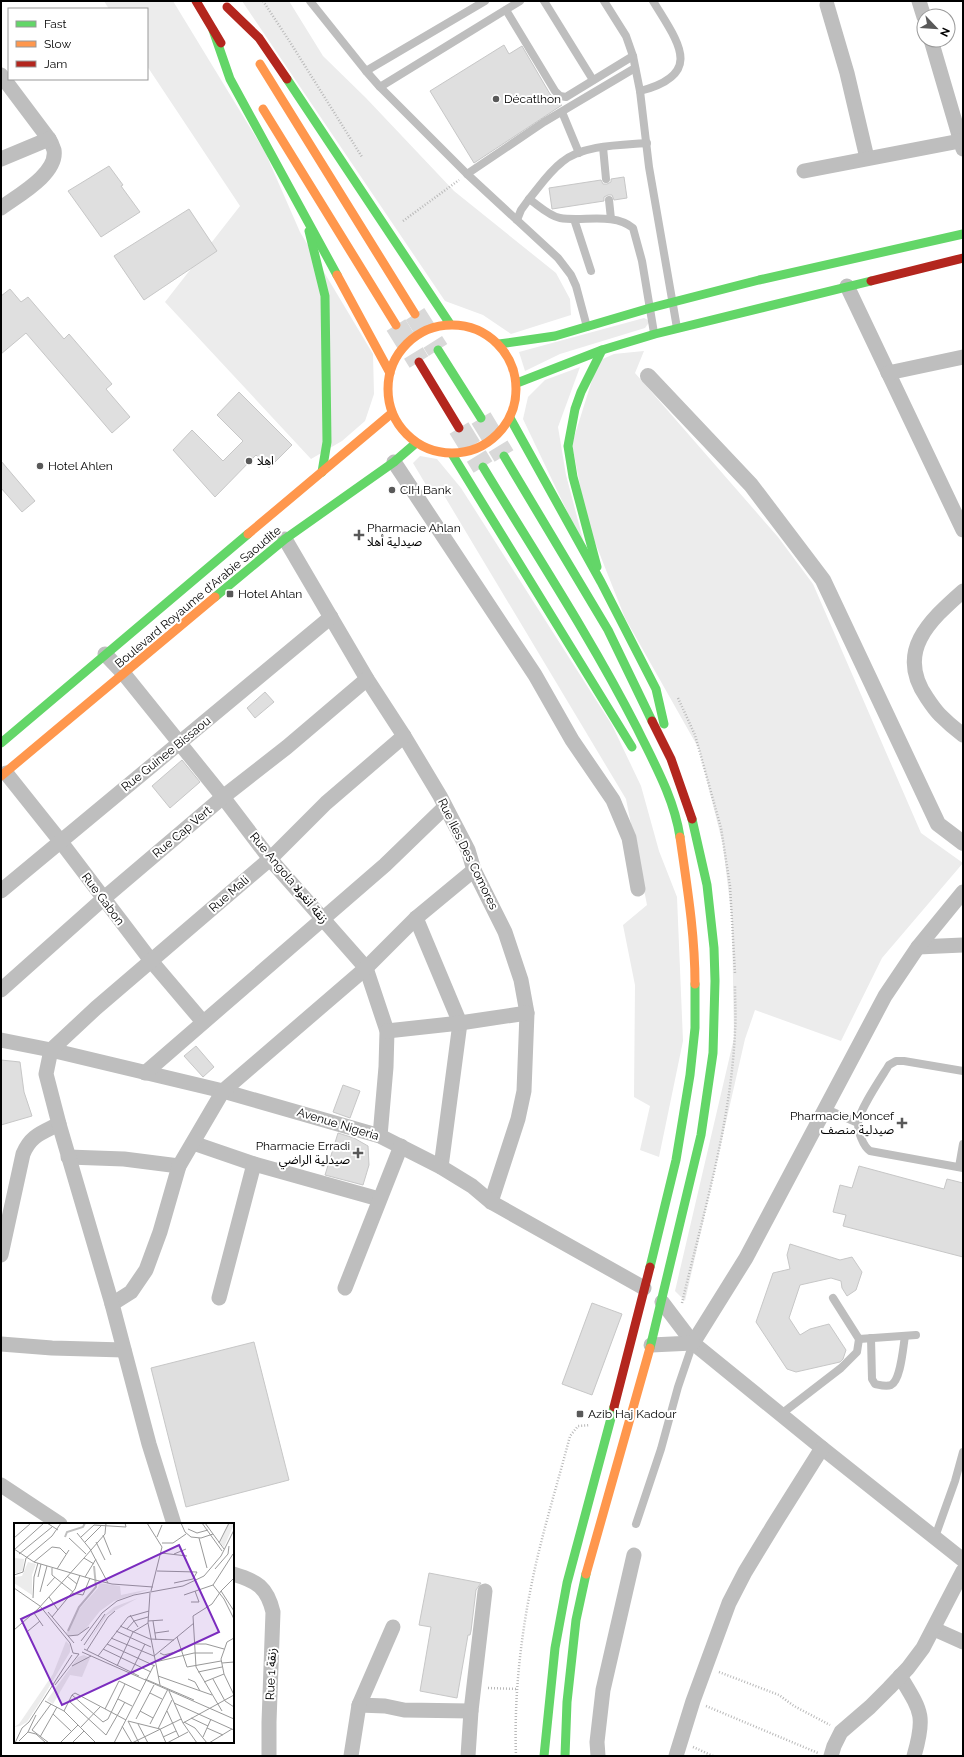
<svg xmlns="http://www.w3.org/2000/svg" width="964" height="1757" viewBox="0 0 964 1757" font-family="Raleway,'Noto Sans Arabic',sans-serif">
  <rect width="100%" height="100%" fill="#fff"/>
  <g fill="#ececec">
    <path d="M104,1H173L265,152L300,232L373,354L374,394L365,421L342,441L311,459L165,302L240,206L147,66V9H109Z"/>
    <path d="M242,1H289L323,56L366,98L454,191L556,273L570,299L571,315L511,334L483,315L445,301Z"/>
    <path d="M644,318L650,321L645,328L560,354L525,371L519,352Z"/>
    <path d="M644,351L635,373L778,537L813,584L921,833L963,863L882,958L841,1041L755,1010L745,1039L685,1301L675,1291L734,1038L732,921L723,845L699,749L625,618L587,522L572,444L598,361L614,354Z"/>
    <path d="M580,367L558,427L566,475L586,551L523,419L528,397L545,380Z"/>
    <path d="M420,456L437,459L461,488L612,725L641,786L659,851L677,897L683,1041L659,1157L640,1150L650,1106L634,1097L635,985L623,925L647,905L626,799L439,487L429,490L413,463Z"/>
  </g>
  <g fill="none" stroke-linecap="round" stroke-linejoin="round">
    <path stroke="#bfbfbf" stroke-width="16" d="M648,376L751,485L823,580L938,824L963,843"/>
  </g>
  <g fill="#dfdfdf" stroke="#c7c7c7">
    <path d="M504,45L509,54L522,46L550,94L562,105L474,163L430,91Z"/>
    <path d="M109,166L123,185L121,186L140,212L101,237L68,191Z"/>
    <path d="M624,177L627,198L614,200L612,195H608L604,197V201L552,209L549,188L601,180L603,184H607L611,182V179Z"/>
    <path d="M189,209L217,251L144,300L114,256Z"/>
    <path d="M10,289L21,302L28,297L64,339L69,334L112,384L106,389L130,417L112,433L26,333L1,354V296Z"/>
    <path d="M239,392L292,445L269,468L256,455L215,497L173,450L192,430L223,461L243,441L217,415Z"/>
    <path d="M1,461L35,501L22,512L1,488Z"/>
    <path d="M265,692L274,702L255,718L247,708Z"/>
    <path d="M182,760L200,782L170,808L152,786Z"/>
    <path d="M196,1046L214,1067L203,1077L184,1056Z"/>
    <path d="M1,1060L20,1062L24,1092L32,1116L1,1125Z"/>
    <path d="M343,1085L360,1091L350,1118L333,1112Z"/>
    <path d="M338,1133L354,1138L368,1146L369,1165L363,1185L325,1175Z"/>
    <path d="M859,1166L944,1189L947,1179L963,1183V1257L843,1226L846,1215L833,1212L840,1185L852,1188Z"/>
    <path d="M790,1244L840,1260L852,1257L862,1272L856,1290L847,1296L842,1288L841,1281L831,1278L800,1285L789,1318L800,1335L810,1329L829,1324L846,1350L843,1359L840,1362L796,1372L787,1369L756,1322L773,1273L790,1269L787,1255Z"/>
    <path d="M592,1303L622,1314L592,1395L562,1384Z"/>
    <path d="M254,1342L289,1480L186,1507L151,1368Z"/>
    <path d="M429,1573L481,1583L476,1590L471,1631L470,1635H468L457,1698L420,1691L431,1627L419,1625Z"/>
  </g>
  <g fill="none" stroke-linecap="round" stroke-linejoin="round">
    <g stroke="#d9d9d9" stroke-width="22" stroke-dasharray="22 11" stroke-linecap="butt">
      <path d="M415,314L438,350"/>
      <path d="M396,325L419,362"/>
      <path d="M481,418L504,456"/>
      <path d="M459,428L483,467"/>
    </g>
    <g stroke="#b9b9b9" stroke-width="2.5" stroke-dasharray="1 2" stroke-linecap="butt">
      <path d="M263,1L290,42L362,157"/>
      <path d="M403,221L459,180"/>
      <path d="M678,698L695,735L721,828L730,886L735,973"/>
      <path d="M682,1303C703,1214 731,1124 735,1031C736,1016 735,1001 735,986"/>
      <path d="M719,1672L779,1695L794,1706L830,1725"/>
      <path d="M488,1688L518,1689"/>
      <path d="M706,1706L818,1753"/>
      <path d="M693,1747L713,1756"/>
      <path d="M516,1756C514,1699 520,1642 531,1587C541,1536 557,1486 570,1436L578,1426L590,1425"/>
    </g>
    <g stroke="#bebebe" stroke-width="8">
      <path d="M310,1L366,71L380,87L467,174L558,258L571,275L576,286L587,327"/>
      <path d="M544,1L593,80"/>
      <path d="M604,1L626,36L633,56L640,91L649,167L677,328"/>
      <path d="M506,10L555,91L560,96L566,97L633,56"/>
      <path d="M366,71L485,1"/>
      <path d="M380,87L520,1"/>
      <path d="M640,91C706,74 677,41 653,1"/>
      <path d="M562,112L579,153"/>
      <path d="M603,147L606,179"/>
      <path d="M467,174L544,122L635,68"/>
      <path d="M529,199C539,187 549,172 562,162C582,145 621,145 647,143"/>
      <path d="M609,200L611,219"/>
      <path d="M574,219L591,271"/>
      <path d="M517,220L521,210L529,199C538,205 549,216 560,218C583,222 613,212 633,228L642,261L654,333"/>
      <path d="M963,1071L904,1061H896L889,1065C881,1078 859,1110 858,1123C858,1132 863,1146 870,1151L963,1168"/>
      <path d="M826,1109L858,1123"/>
      <path d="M959,1167L963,1144"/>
      <path d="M871,1338L872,1379L875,1384C880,1385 886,1387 891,1385C901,1380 903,1347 905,1336"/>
      <path d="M859,1339L916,1335"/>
      <path d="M780,1415L841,1368L857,1352L859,1339L833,1298"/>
      <path d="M636,1524L661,1449L678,1387L693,1343"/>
      <path d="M935,1537L955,1481L963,1452"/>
    </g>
    <g stroke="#bebebe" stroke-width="15">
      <path d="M919,1L924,17"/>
      <path d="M827,5L847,73L867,158"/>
      <path d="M931,40L963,149"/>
      <path d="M1,75L49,139C51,142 53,147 54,150C58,174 17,196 1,208"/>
      <path d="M1,159L49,139"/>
      <path d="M804,171L960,141"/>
      <path d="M847,286L963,530"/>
      <path d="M888,373L963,357"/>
      <path d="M394,462L535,675L572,740L613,800L629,838L638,889"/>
      <path d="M285,539L367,679L404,736L440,796L468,850L474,870L505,932L521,980L527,1013L524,1091L518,1119L491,1202"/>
      <path d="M963,591C929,621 895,652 927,698C931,704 935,710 940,715C947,722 955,729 963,735"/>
      <path d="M105,654L124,674L223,797L270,859L366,968L387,1031L386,1067L380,1136"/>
      <path d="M6,773L61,842L152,962L203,1022"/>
      <path d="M1,891L331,617"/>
      <path d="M416,918L460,1023L441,1167"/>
      <path d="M918,947L963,945"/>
      <path d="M1,990L103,899L223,797L287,747L367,679"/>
      <path d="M387,1031L460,1023L527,1013"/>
      <path d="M1,1040L51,1050L223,1091L380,1136L441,1167L472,1186L491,1202L644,1288"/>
      <path d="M145,1073L385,865L445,807"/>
      <path d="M193,1143L254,1164L379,1199"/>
      <path d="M68,1157L124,1159L179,1166"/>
      <path d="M1,1255L23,1154C31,1135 42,1133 59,1124"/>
      <path d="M345,1288L401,1146"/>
      <path d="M219,1298L254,1164"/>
      <path d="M662,1302L693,1343L822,1448L963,1560"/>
      <path d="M112,1304L131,1292L146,1270L160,1232L179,1166L223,1091L366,968L416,918L474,870"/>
      <path d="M693,1343L746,1258L885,996L918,947L963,892"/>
      <path d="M1,1344L52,1348L124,1350"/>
      <path d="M651,1345L693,1343"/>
      <path d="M1,1485L60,1524"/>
      <path d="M174,1524L149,1444L112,1304L59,1124L46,1074L51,1050L96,1008L270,859L326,803L404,736"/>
      <path d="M233,1574C257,1581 267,1587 273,1612L269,1722V1756"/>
      <path d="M393,1627L359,1705L385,1706L404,1710L471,1711"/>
      <path d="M934,1629L963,1642"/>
      <path d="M900,1676C921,1711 926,1715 914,1756"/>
      <path d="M351,1756L359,1705"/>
      <path d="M468,1756L471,1711L485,1591"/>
      <path d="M598,1756L597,1742L603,1690L634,1555"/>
      <path d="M676,1756L693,1701L729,1603L745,1572L773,1526L822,1448"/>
      <path d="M831,1756L834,1746L841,1732L870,1707L889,1688L908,1668L923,1648L963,1571"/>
    </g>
    <g stroke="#63d668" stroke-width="9">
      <path d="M213,30L230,79L337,275"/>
      <path d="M287,79L450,324"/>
      <path d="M309,231L325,296L327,442L322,472"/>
      <path d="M499,344L555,336L650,308L759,280L963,234"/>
      <path d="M438,350L481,418"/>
      <path d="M517,383L602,350L655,334L871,281"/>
      <path d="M510,418L601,582L656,689L664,724"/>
      <path d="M452,454L632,747"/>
      <path d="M504,456L608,630L652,721"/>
      <path d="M483,467C535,553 591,638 637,728C654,763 674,798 680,837"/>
      <path d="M597,567L573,477L568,446L575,409L581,392L602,350"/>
      <path d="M215,597L285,539L394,462L416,443"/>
      <path d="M1,743L248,534"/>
      <path d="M650,1267L676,1160L690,1075L695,1028V984"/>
      <path d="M650,1348L701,1135L713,1053L715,981L714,948L707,885L692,819"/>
      <path d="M544,1756L555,1648L567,1583L614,1407"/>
      <path d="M565,1756L567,1702L576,1620L586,1574"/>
    </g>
    <g stroke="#ff974d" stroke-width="9">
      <path d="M260,64L415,314"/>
      <path d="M263,109L396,325"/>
      <path d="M337,275L390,373"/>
      <circle cx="452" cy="389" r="64"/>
      <path d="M248,534L392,413"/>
      <path d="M1,776L215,597"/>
      <path d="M680,837C687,886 695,934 695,984"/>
      <path d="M586,1574L650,1348"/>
    </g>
    <g stroke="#b3261e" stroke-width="9">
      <path d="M196,1L221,43"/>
      <path d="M227,7L259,38L287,79"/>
      <path d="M871,281L963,258"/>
      <path d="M419,362L459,428"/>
      <path d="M652,721L671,759L692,819"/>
      <path d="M614,1407L650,1267"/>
    </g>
  </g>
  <g fill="#595959" stroke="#fff" stroke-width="1.5">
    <circle cx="496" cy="99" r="4"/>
    <circle cx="249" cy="461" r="4"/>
    <circle cx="40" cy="466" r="4"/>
    <circle cx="392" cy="490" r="4"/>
    <path d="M357 529h4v4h4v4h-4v4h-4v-4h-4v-4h4z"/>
    <rect x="226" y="590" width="8" height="8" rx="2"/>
    <path d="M900 1117h4v4h4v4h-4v4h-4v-4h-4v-4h4z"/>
    <path d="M356 1147h4v4h4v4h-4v4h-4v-4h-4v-4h4z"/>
    <rect x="576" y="1410" width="8" height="8" rx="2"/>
  </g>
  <g text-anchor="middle" stroke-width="4" stroke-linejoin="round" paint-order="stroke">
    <g font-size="12" fill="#000" stroke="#fff" text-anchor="start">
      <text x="504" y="103">Décatlhon</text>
      <text x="257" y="465">اهلا</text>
      <text x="48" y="470">Hotel Ahlen</text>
      <text x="400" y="494">CIH Bank</text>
      <text x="367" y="532">Pharmacie Ahlan<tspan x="367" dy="14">صيدلية أهلا</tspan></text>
      <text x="238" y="598">Hotel Ahlan</text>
      <text x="894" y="1120" text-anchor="end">Pharmacie Moncef<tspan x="894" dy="14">صيدلية منصف</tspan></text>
      <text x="350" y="1150" text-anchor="end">Pharmacie Erradi<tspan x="350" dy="14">صيدلية الراضي</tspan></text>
      <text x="588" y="1418">Azib Haj Kadour</text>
    </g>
    <g font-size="12" fill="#000" stroke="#fff">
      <text transform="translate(198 597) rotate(-40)" y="4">Boulevard Royaume d'Arabie Saoudite</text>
      <text transform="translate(166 754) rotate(-39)" y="4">Rue Guinee Bissaou</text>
      <text transform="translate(182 832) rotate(-40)" y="4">Rue Cap Vert</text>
      <text transform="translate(468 854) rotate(64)" y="4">Rue Iles Des Comores</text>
      <text transform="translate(289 878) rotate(50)" y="4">Rue Angola زنقة أنغولا</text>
      <text transform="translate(229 894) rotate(-41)" y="4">Rue Mali</text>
      <text transform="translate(103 899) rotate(53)" y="4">Rue Gabon</text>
      <text transform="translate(338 1124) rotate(17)" y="4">Avenue Nigeria</text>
      <text transform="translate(271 1674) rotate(-88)" y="4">Rue 1 زنقة</text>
    </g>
  </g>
  <g transform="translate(14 1523)">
    <rect width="220" height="220" fill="#fff"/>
    <path d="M215,0L220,1L210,24L206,20ZM0,35L10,36L9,47L4,50H0ZM14,39L22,41L18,52V72L0,60V54L8,53ZM85,60L106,63L107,72L136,66L100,78L86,88L70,108L64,112L55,113L52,110L66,85L84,65ZM124,75L93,92L71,125L91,92L100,84ZM52,118L56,122V129L28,176L13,199L6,203L0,204L5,201L39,151ZM70,132L76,135L68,154L56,152L39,181L33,177L64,134Z" fill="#ececec"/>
    <path fill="none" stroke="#bfbfbf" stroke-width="2" d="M51,14L53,9L69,4L71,0M54,108L65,84L82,64L80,43"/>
    <path fill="none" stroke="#999" stroke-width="1" d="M33,0L44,7M133,0L148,24L137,68M167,0L171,9L177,14L187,15L199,11M188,0L208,28M191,0L210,26M174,6L183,10L194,7M63,10L76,26L94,60M89,12L97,32M67,14L80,2L112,4L111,0M143,14L148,2M0,15L17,0M55,15L72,31M185,15L193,45M71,19L88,2M82,19L91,37M148,20H159L172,11M205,20L215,0M0,26L20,39L81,57L98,61L139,64M0,27L30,0M147,30L173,33M5,31L38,4M160,31L172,26M219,31L199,62L210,76L220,96M70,35L91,11L92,0M20,39L38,24L46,25L52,31M38,45V52L59,69M43,46L55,27M201,46L214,31L215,23M143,48L183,49L179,56L160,60M0,52L9,49L12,35L38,13L47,0M53,53L63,61M24,54L27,41M71,54L82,36M33,63L41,54M0,65L26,83L56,120L59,130L65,131M207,68L220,88M26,69L33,43M58,70L69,72L76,55M136,70L134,100L146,162M170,72L199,62M35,74L44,87M19,75L20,54L24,40M177,79H185L181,68M34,89L60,120M20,90L29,103M116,92L124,104M38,94L61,66L66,52M134,98L149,97M139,98L142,117M106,103L136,116L160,117M113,106L120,98L134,94M0,107L24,86L70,35L80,41M14,108L26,98M102,108L137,124M141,110L155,108M54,113L64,112L75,104M163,114L173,144L207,138M97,115L140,133L180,100M67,118L88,90L103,78L120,72L169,63L190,53L207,33L220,7M93,121L141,143M181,121H192L210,126M70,122L91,91M70,126L125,153M89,126L137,149M73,127L94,94L101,88M68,129L220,196M146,130L150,132L169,127M84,133L114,94L135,88M141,139L180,130H199M208,140L220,139M58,143L77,133M103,143L119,109L134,100M117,149L131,121M184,149L208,144M144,153L198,172M131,156L180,177M174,156L181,159L186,168M199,156L211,178L220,184M190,159L210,151M41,162L65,131M155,168L169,200L183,220M136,170L148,176M58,172L89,199L94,196L111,161M220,172L210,151L207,136L213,119L220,115M104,176L118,183M31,178L50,188L82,220M55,178L92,212L111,179M160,180L220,207M91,186L105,158L126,168M50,188L58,172L61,170L112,197M126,188L139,195M153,188L165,214M208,188L182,144L179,93L198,81L207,68L220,55M39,191L57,208M177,195L194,203M122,196L140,162M114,198L146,206L152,220M114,198L125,220M170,199L181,205L193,220M169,200L220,172M124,201L134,220M136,201L154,166M108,203L118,220M67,204L86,184M193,205L209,212M144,206L158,177M18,207L37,181M18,207L35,220M14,209L22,211L32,220M26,214L43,184M149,214L162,208M189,214L197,196M5,218L14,209L22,192M1,220L8,205L15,199L58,132M46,220L64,202M58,220L70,208M100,220L140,142M118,220L167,196M153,220L174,209M195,220L218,206"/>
    <path fill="#7b2cbf" fill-opacity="0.15" stroke="#7b2cbf" stroke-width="2" d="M165,22L205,109L48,182L7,96Z"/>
    <rect width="220" height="220" fill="none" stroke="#000" stroke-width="2"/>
  </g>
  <rect width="964" height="1757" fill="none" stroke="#000000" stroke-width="4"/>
  <rect x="8" y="8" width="140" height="72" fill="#ffffff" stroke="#999999"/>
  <rect x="16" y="21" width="20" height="6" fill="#63d668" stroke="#999999"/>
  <text x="44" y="28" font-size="12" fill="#000000">Fast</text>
  <rect x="16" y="41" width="20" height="6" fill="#ff974d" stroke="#999999"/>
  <text x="44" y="48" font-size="12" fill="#000000">Slow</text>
  <rect x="16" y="61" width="20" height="6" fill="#b3261e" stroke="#999999"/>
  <text x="44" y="68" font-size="12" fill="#000000">Jam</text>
  <g transform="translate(936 28) rotate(115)"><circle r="19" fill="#ffffff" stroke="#999999"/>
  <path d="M0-3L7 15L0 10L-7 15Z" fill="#595959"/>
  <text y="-6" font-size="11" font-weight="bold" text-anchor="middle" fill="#000000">N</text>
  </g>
</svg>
